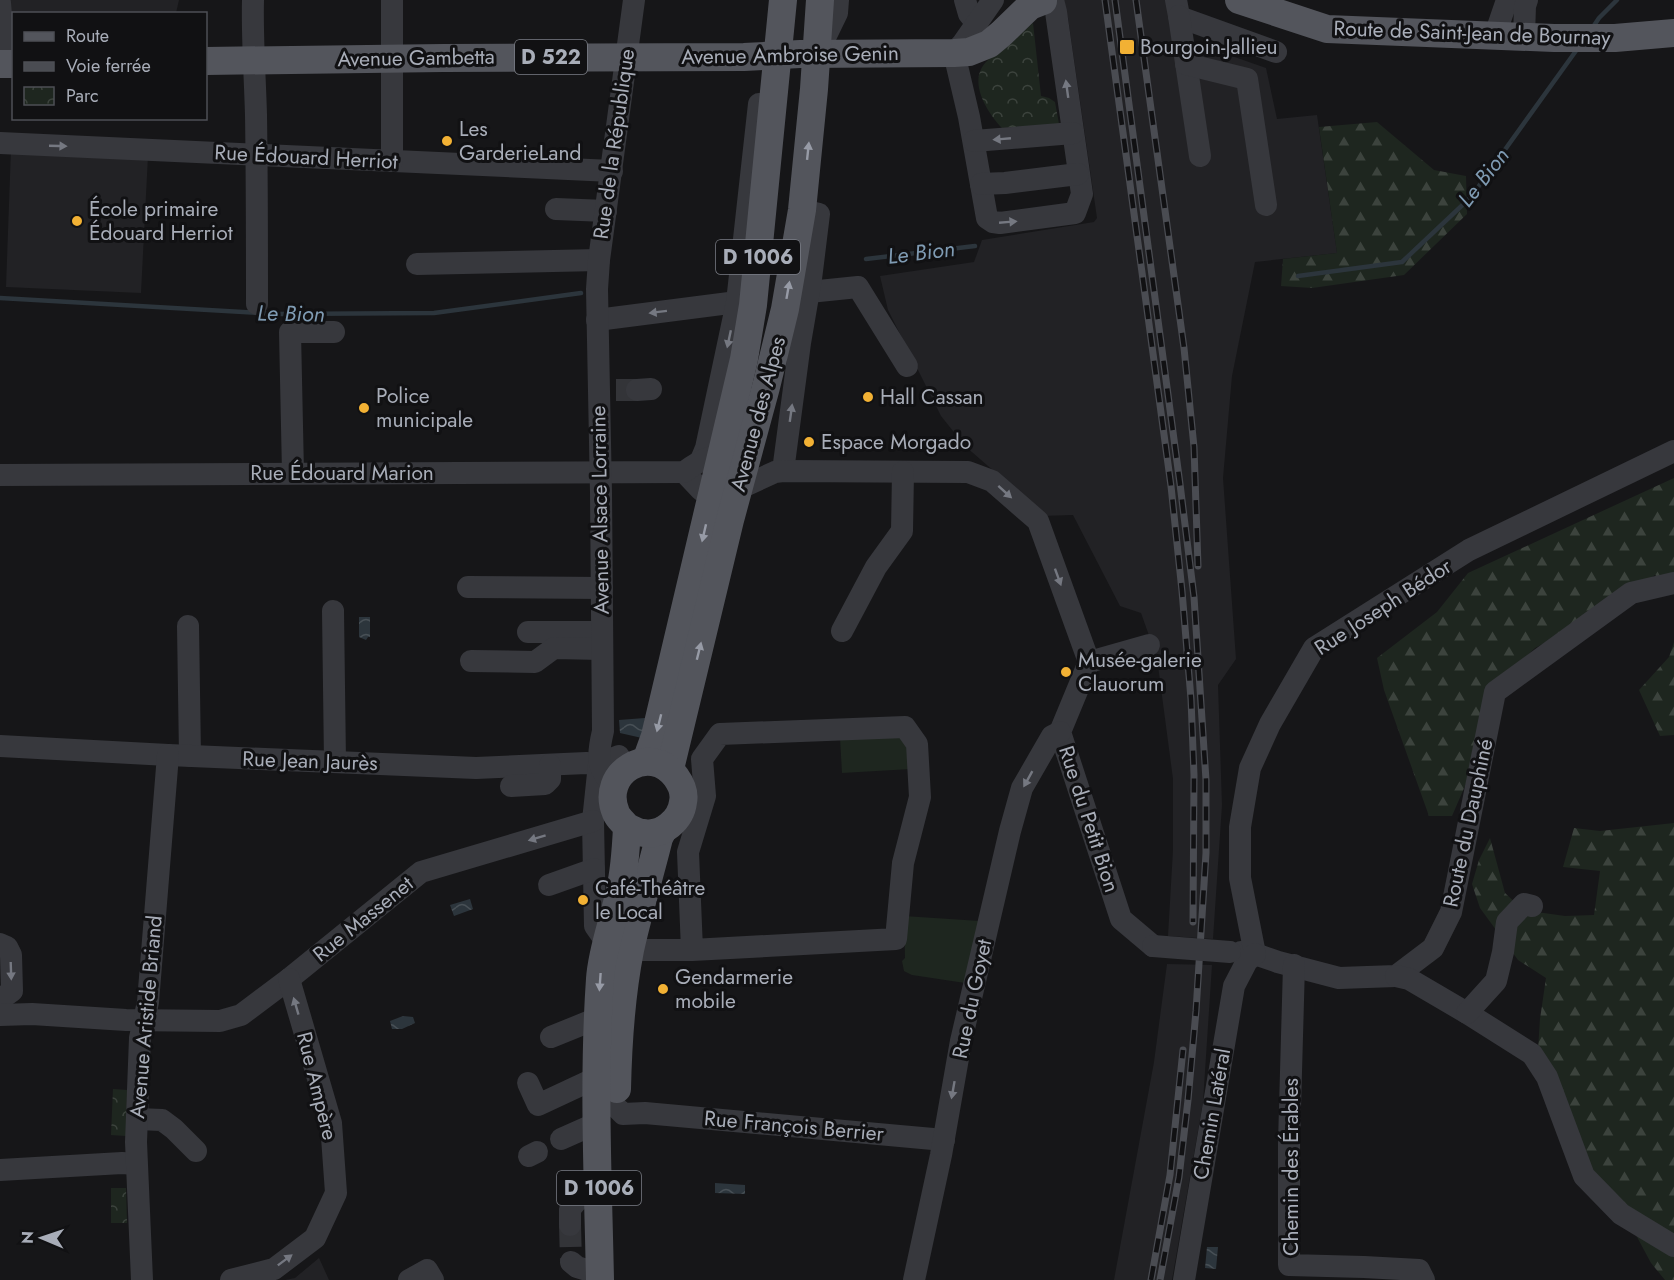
<svg xmlns="http://www.w3.org/2000/svg" width="1674" height="1280" viewBox="0 0 1674 1280" font-family="Jost,sans-serif">
  <defs>
    <pattern id="forest-firs" width="22" height="20" patternUnits="userSpaceOnUse" patternTransform="scale(1.5)"><rect width="22" height="20" fill="#1e261f"/><path d="M5 1l3.5 6h-7zM16 11l3.5 6h-7z" fill="#3c433d"/></pattern>
    <pattern id="park-crowns" width="20" height="18" patternUnits="userSpaceOnUse" patternTransform="scale(1.5)"><rect width="20" height="18" fill="#1e261f"/><path d="M2 6a3 3 0 1 1 6 0M12 15a3 3 0 1 1 6 0" fill="none" stroke="#3c433d"/></pattern>
    <pattern id="water-waves" width="16" height="10" patternUnits="userSpaceOnUse" patternTransform="scale(1.5)"><rect width="16" height="10" fill="#2c353c"/><path d="M0 5q4-4 8 0t8 0" fill="none" stroke="#485056"/></pattern>
  </defs>
  <rect width="100%" height="100%" fill="#161618"/>
  <g fill="#222225">
    <path d="M10,0H179L176,13L14,14V47Z"/>
    <path d="M1060,0H1181L1189,41L1266,68L1277,119L1317,115L1337,253L1255,262L1232,376L1223,478L1236,659L1218,685L1222,805L1213,939L1168,936L1173,850V779L1157,658L1141,613L1120,606L1073,515L1041,516L1011,486L965,446L941,416L888,310L880,276L974,262L982,240L1094,222L1097,218L1068,18Z"/>
    <path d="M11,149L148,156L141,293L6,287Z"/>
    <path d="M1167,964L1212,965L1203,1102L1172,1280H1114L1154,1062Z"/>
    <path d="M319,1258L329,1280H285L295,1278Z"/>
  </g>
  <g fill="url(#forest-firs)">
    <path d="M1377,122L1434,170L1466,176L1467,214L1404,275L1312,288L1281,286L1283,259L1337,253L1319,127Z"/>
    <path d="M1674,478V589L1655,575L1595,616L1535,648L1484,698L1471,772L1452,816H1429L1384,690L1377,658L1437,612L1468,573Z"/>
    <path d="M1674,642V735L1660,736L1639,690L1669,657Z"/>
    <path d="M1674,823V1280H1665L1651,1263L1614,1194L1585,1161L1538,1050L1540,1019L1546,978L1518,960L1480,908L1472,884L1479,860L1490,838L1505,893L1523,910L1565,916L1594,915L1600,871L1563,867L1574,828L1600,831Z"/>
  </g>
  <g fill="url(#park-crowns)">
    <path d="M1033,23L1041,96L1049,98L1055,102L1059,124L1002,128C988,113 967,82 986,62C993,55 1002,51 1009,45C1017,38 1025,30 1033,23Z"/>
    <path d="M113,1089L127,1090L126,1136L111,1135Z"/>
    <path d="M111,1188H126L127,1223H111Z"/>
  </g>
  <g fill="#1e261f">
    <path d="M910,735L911,769L842,773L840,738Z"/>
    <path d="M904,916L980,921L965,983L912,975L904,971L902,961L905,958Z"/>
  </g>
  <g fill="url(#water-waves)">
    <path d="M359,617H370V637H368L366,640L359,637Z"/>
    <path d="M645,718L642,738L620,733L619,720Z"/>
    <path d="M470,899L473,909L454,916L450,905Z"/>
    <path d="M403,1016L413,1017L415,1023L402,1029H392L390,1021Z"/>
    <path d="M715,1183L745,1185V1194L715,1193Z"/>
    <path d="M1207,1247H1218L1216,1269L1205,1268Z"/>
  </g>
  <g fill="none" stroke-linecap="round" stroke-linejoin="round">
    <g stroke="#2c353c" stroke-width="4.5">
      <path d="M1593,27L1599,18L1617,0"/>
      <path d="M866,259L975,246"/>
      <path d="M1298,276L1402,262L1471,197L1578,48"/>
      <path d="M0,298L277,314L434,313L581,293"/>
    </g>
    <g stroke="#333438" stroke-width="22" stroke-dasharray="22 11" stroke-linecap="butt">
      <path d="M616,390H637"/>
      <path d="M570,1225L571,1262"/>
    </g>
    <g stroke="#37383d" stroke-width="22">
      <path d="M253,0C252,38 255,77 256,115C257,178 257,241 257,304"/>
      <path d="M965,0L969,14L977,24"/>
      <path d="M993,0L963,43L954,53L969,117L987,218L993,222L1000,223L1075,213L1082,194L1056,12L1053,0"/>
      <path d="M1176,0L1179,16L1185,19L1276,52"/>
      <path d="M0,3L5,64"/>
      <path d="M1179,16L1200,156"/>
      <path d="M1495,35L1507,0"/>
      <path d="M1524,36L1525,6L1527,0"/>
      <path d="M820,48L837,13L838,0"/>
      <path d="M1186,64L1247,79L1266,205"/>
      <path d="M974,141L1073,133"/>
      <path d="M0,143L612,171"/>
      <path d="M392,161V0"/>
      <path d="M981,184L1005,183L1078,174"/>
      <path d="M556,209L606,211"/>
      <path d="M417,264L599,260"/>
      <path d="M809,292L858,287L907,366"/>
      <path d="M597,320L737,302"/>
      <path d="M637,390L651,389"/>
      <path d="M701,460L706,448L737,302L759,104"/>
      <path d="M783,471L800,343L811,279L819,214L802,210"/>
      <path d="M684,472L701,490L713,493L738,489L775,472L783,471L968,472L992,481L1038,521L1089,662L1060,732L1121,919L1153,946"/>
      <path d="M293,473L290,332H334"/>
      <path d="M0,475L684,472C703,458 711,454 735,457"/>
      <path d="M468,587L602,588"/>
      <path d="M333,611L335,762"/>
      <path d="M188,626L190,756"/>
      <path d="M842,631L876,567L902,531L903,472"/>
      <path d="M528,632H602"/>
      <path d="M471,661L535,662L554,648L602,649"/>
      <path d="M1089,662L1149,645"/>
      <path d="M0,746L168,755L476,768L586,763L599,764L619,756"/>
      <path d="M599,764L593,821L595,926L607,943"/>
      <path d="M614,784C595,770 598,752 603,731L601,493L597,289L599,260L634,0"/>
      <path d="M511,786L545,784L550,779V765"/>
      <path d="M549,885L594,869"/>
      <path d="M621,935L624,942L630,948L642,950H692L896,939L903,863L920,797L917,744L905,727L720,734L702,759L705,796L688,852L692,950"/>
      <path d="M0,944L7,947L11,955L12,991L5,996L0,997"/>
      <path d="M1241,952L1255,954L1278,962L1339,978L1396,976L1433,948L1451,912L1495,692L1631,593L1674,583"/>
      <path d="M1255,954L1240,878V827L1250,768L1270,724L1314,648L1469,550L1674,451"/>
      <path d="M1294,965L1289,1143V1265L1364,1267L1419,1270L1424,1280"/>
      <path d="M1396,976L1409,979L1467,1013L1532,1054L1547,1077L1584,1176L1621,1214L1674,1246"/>
      <path d="M1467,1013L1496,981L1503,952L1507,922L1524,904L1532,906"/>
      <path d="M0,1015L32,1014L126,1020L220,1021L241,1015L289,979L421,872L593,821"/>
      <path d="M551,1037L588,1022H598"/>
      <path d="M603,1076L606,1097L623,1114L645,1113L944,1140"/>
      <path d="M528,1083L538,1105L598,1077"/>
      <path d="M137,1119L162,1120L174,1129L196,1151"/>
      <path d="M561,1139L588,1127H598"/>
      <path d="M529,1156L537,1152"/>
      <path d="M0,1170L122,1163L136,1164"/>
      <path d="M570,1225V1209L598,1176"/>
      <path d="M571,1262L577,1267L600,1274"/>
      <path d="M142,1280L136,1142L140,1038L148,1002L168,755"/>
      <path d="M231,1280L274,1269L315,1238L336,1193L331,1123L289,979"/>
      <path d="M409,1280L427,1270L433,1280"/>
      <path d="M914,1280L941,1155L961,1041L1010,831L1022,788L1052,736L1060,732"/>
      <path d="M1184,1280L1234,986L1247,961L1255,954"/>
    </g>
    <g stroke="#53555c" stroke-width="28">
      <path d="M1239,0L1327,29L1554,38H1615L1674,33"/>
      <path d="M206,61L443,58L744,57L800,54L954,53L969,52L989,44L1001,34L1030,6L1043,1"/>
      <path d="M0,64H14"/>
      <path d="M646,761L655,736L744,359L753,305L783,0"/>
      <path d="M670,769L730,520L766,387L785,309L802,210L814,89L820,0"/>
      <path d="M617,1089C618,1042 621,996 630,950C638,913 650,875 659,838L663,830"/>
      <path d="M600,1280C598,1180 593,1079 600,979C602,949 614,920 620,890C625,869 626,848 627,827C623,822 618,818 616,813C599,773 650,742 676,777C681,784 685,793 683,802C681,820 662,836 644,833C639,833 632,829 627,827"/>
    </g>
    <defs>
      <g id="rail">
        <path d="M1105,0L1171,486L1182,591L1191,699L1194,775L1193,922"/>
        <path d="M1115,0L1180,484L1194,597L1206,780V853L1196,1011L1188,1100L1179,1177L1160,1280"/>
        <path d="M1136,0L1184,348L1194,447L1198,566"/>
        <path d="M1151,1280L1170,1175L1183,1050"/>
      </g>
    </defs>
    <use href="#rail" stroke="#4a4c52" stroke-width="7"/>
    <use href="#rail" stroke="#111113" stroke-width="4.5" stroke-dasharray="14" stroke-linecap="butt"/>
    <path stroke="#37383d" stroke-width="22" d="M1153,946L1230,952"/>
  </g>
  <defs><path id="oneway-solid" d="M-6-.8H1V-3.2L6.5 0L1 3.2V.8H-6Z" transform="scale(1.5)"/></defs>
  <g fill="#757881">
    <use href="#oneway-solid" transform="translate(1067 89) rotate(-98)"/>
    <use href="#oneway-solid" transform="translate(1002 139) rotate(175)"/>
    <use href="#oneway-solid" transform="translate(58 146) rotate(2)"/>
    <use href="#oneway-solid" transform="translate(1008 222) rotate(-5)"/>
    <use href="#oneway-solid" transform="translate(658 312) rotate(173)"/>
    <use href="#oneway-solid" transform="translate(729 339) rotate(102)"/>
    <use href="#oneway-solid" transform="translate(791 413) rotate(-82)"/>
    <use href="#oneway-solid" transform="translate(1005 492) rotate(42)"/>
    <use href="#oneway-solid" transform="translate(1058 577) rotate(70)"/>
    <use href="#oneway-solid" transform="translate(1028 779) rotate(119)"/>
    <use href="#oneway-solid" transform="translate(537 838) rotate(163)"/>
    <use href="#oneway-solid" transform="translate(11 971) rotate(88)"/>
    <use href="#oneway-solid" transform="translate(296 1006) rotate(-106)"/>
    <use href="#oneway-solid" transform="translate(953 1090) rotate(100)"/>
    <use href="#oneway-solid" transform="translate(285 1260) rotate(-37)"/>
  </g>
  <g fill="#979ba6">
    <use href="#oneway-solid" transform="translate(808 151) rotate(-84)"/>
    <use href="#oneway-solid" transform="translate(788 290) rotate(-80)"/>
    <use href="#oneway-solid" transform="translate(704 533) rotate(103)"/>
    <use href="#oneway-solid" transform="translate(699 651) rotate(-76)"/>
    <use href="#oneway-solid" transform="translate(659 723) rotate(104)"/>
    <use href="#oneway-solid" transform="translate(600 982) rotate(94)"/>
  </g>
  <g fill="#f2b134" stroke="#111113" stroke-width="2">
    <rect x="1119" y="39" width="16" height="16" rx="3"/>
    <circle cx="447" cy="141" r="6"/>
    <circle cx="77" cy="221" r="6"/>
    <circle cx="868" cy="397" r="6"/>
    <circle cx="364" cy="408" r="6"/>
    <circle cx="809" cy="442" r="6"/>
    <circle cx="1066" cy="672" r="6"/>
    <circle cx="583" cy="900" r="6"/>
    <circle cx="663" cy="989" r="6"/>
  </g>
  <g text-anchor="middle" stroke-width="6" stroke-linejoin="round" paint-order="stroke">
    <g fill="#111113" stroke="#7b7e86" stroke-width="1.5">
      <rect x="515" y="40" width="72" height="34" rx="4.5"/>
      <rect x="716" y="240" width="84" height="34" rx="4.5"/>
      <rect x="557" y="1171" width="84" height="34" rx="4.5"/>
    </g>
    <g font-size="20" font-weight="bold" fill="#a8adb8">
      <text x="551" y="64">D 522</text>
      <text x="758" y="264">D 1006</text>
      <text x="599" y="1195">D 1006</text>
    </g>
    <g font-size="21" fill="#a8adb8" stroke="#111113">
      <text transform="translate(1472 33) rotate(2)" y="7">Route de Saint-Jean de Bournay</text>
      <text transform="translate(790 55) rotate(-1)" y="7">Avenue Ambroise Genin</text>
      <text transform="translate(416 58) rotate(-1)" y="7">Avenue Gambetta</text>
      <text transform="translate(614 144) rotate(-82)" y="7">Rue de la République</text>
      <text transform="translate(306 157) rotate(3)" y="7">Rue Édouard Herriot</text>
      <text transform="translate(758 414) rotate(-75)" y="7">Avenue des Alpes</text>
      <text x="342" y="480">Rue Édouard Marion</text>
      <text transform="translate(600 510) rotate(-91)" y="7">Avenue Alsace Lorraine</text>
      <text transform="translate(1383 607) rotate(-33)" y="7">Rue Joseph Bédor</text>
      <text transform="translate(310 761) rotate(2)" y="7">Rue Jean Jaurès</text>
      <text transform="translate(1089 819) rotate(72)" y="7">Rue du Petit Bion</text>
      <text transform="translate(1468 823) rotate(-78)" y="7">Route du Dauphiné</text>
      <text transform="translate(363 919) rotate(-39)" y="7">Rue Massenet</text>
      <text transform="translate(972 999) rotate(-78)" y="7">Rue du Goyet</text>
      <text transform="translate(146 1017) rotate(-85)" y="7">Avenue Aristide Briand</text>
      <text transform="translate(317 1086) rotate(76)" y="7">Rue Ampère</text>
      <text transform="translate(1212 1114) rotate(-80)" y="7">Chemin Latéral</text>
      <text transform="translate(794 1126) rotate(5)" y="7">Rue François Berrier</text>
      <text transform="translate(1291 1167) rotate(-90)" y="7">Chemin des Érables</text>
    </g>
    <g font-size="21" fill="#a8adb8" stroke="#111113" text-anchor="start">
      <text x="1140" y="54">Bourgoin-Jallieu</text>
      <text x="459" y="136">Les<tspan x="459" dy="24">GarderieLand</tspan></text>
      <text x="89" y="216">École primaire<tspan x="89" dy="24">Édouard Herriot</tspan></text>
      <text x="376" y="403">Police<tspan x="376" dy="24">municipale</tspan></text>
      <text x="880" y="404">Hall Cassan</text>
      <text x="821" y="449">Espace Morgado</text>
      <text x="1078" y="667">Musée-galerie<tspan x="1078" dy="24">Clauorum</tspan></text>
      <text x="595" y="895">Café-Théâtre<tspan x="595" dy="24">le Local</tspan></text>
      <text x="675" y="984">Gendarmerie<tspan x="675" dy="24">mobile</tspan></text>
    </g>
    <g font-size="22" font-style="italic" fill="#7f9bb3" stroke="#111113">
      <text transform="translate(1483 177) rotate(-52)" y="8">Le Bion</text>
      <text transform="translate(921 252) rotate(-7)" y="8">Le Bion</text>
      <text transform="translate(291 313) rotate(1)" y="8">Le Bion</text>
    </g>
  </g>
  <rect x="12" y="12" width="195" height="108" fill="#111113" stroke="#4d4f55" stroke-width="1.5"/>
  <rect x="24" y="32" width="30" height="9" fill="#53555c" stroke="#4d4f55" stroke-width="1.5"/>
  <text x="66" y="42" font-size="18" fill="#a8adb8">Route</text>
  <rect x="24" y="62" width="30" height="9" fill="#4a4c52" stroke="#4d4f55" stroke-width="1.5"/>
  <text x="66" y="72" font-size="18" fill="#a8adb8">Voie ferrée</text>
  <rect x="24" y="87" width="30" height="18" fill="url(#park-crowns)" stroke="#4d4f55" stroke-width="1.5"/>
  <text x="66" y="102" font-size="18" fill="#a8adb8">Parc</text>
  <g transform="translate(42 1238) rotate(272)" stroke="#111113" stroke-width="4.5" paint-order="stroke">
  <path d="M0-4.5L10 22L0 15L-10 22Z" fill="#a8adb8"/>
  <text y="-9" font-size="16" font-weight="bold" text-anchor="middle" fill="#a8adb8">N</text>
  </g>
</svg>
